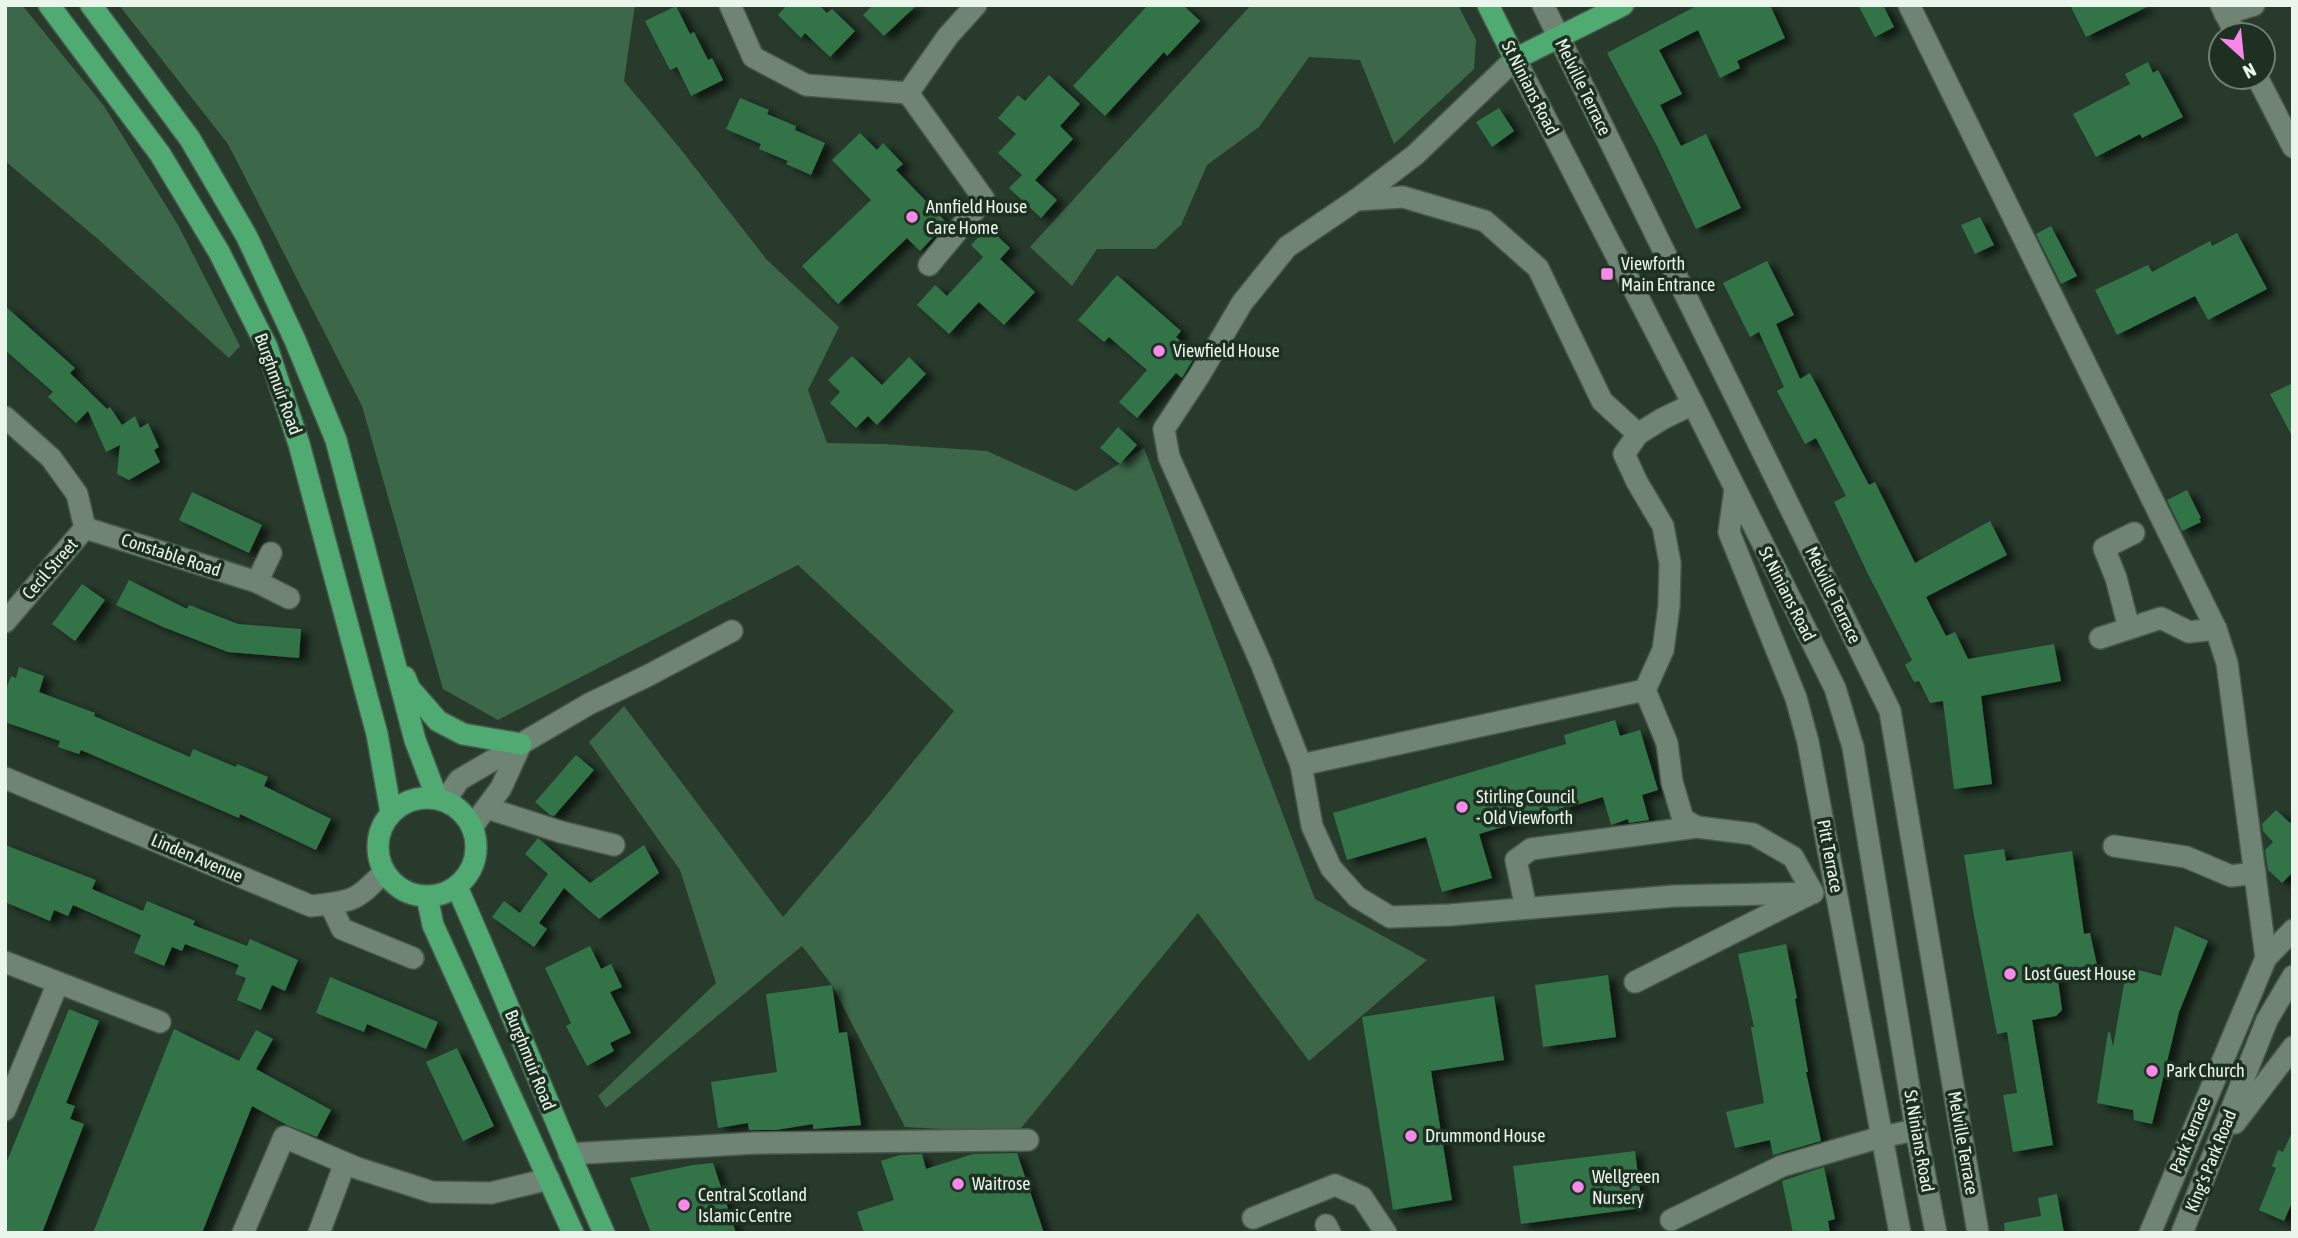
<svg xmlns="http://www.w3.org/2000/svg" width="2298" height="1238" viewBox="0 0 2298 1238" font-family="'Asap Condensed',sans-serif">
  <defs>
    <filter id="shadow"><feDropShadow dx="8" dy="4.5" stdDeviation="3.5" flood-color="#0009"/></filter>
  </defs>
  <rect width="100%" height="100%" fill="#273a2c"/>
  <g fill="#3c6748">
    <path d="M5,5H22L104,106L178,225L240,346L229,358L99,240L5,161Z"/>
    <path d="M119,5H635L624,81L679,147L767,260L839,327L808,390L827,443L884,444L987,451L1076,491L1144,448L1315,899L1427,960L1309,1061L1198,913L1017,1133L905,1127L832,985L802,946L606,1108L598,1096L716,983L680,870L589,742L624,706L783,917L870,815L954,711L798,565L498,720L443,689L362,406L228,144Z"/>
    <path d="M1251,5H1458L1476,40L1474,69L1394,144L1360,60L1309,57L1259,127L1207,165L1181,225L1155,249H1097L1072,286L1030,247Z"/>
  </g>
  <g fill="#337347" filter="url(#shadow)">
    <path d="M787,5H819L827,13L832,9L855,31L830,57L805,33L801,38L778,15Z"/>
    <path d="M873,5H917L884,36L863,15Z"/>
    <path d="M1148,5H1183L1200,21L1167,56L1164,52L1105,116L1073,86Z"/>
    <path d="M1698,5H1770L1785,38L1737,61L1740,68L1720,78L1698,30L1659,50L1682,94L1660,105L1681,146L1706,134L1741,208L1696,229L1657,146L1607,53Z"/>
    <path d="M1858,5H1883L1894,27L1875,37Z"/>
    <path d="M2070,5H2151L2086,37Z"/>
    <path d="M676,6L690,34L694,32L708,60L712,58L723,80L691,96L677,67L670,70L645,21Z"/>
    <path d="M2148,62L2153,73L2158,70L2183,117L2142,138L2140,134L2096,157L2073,114L2130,84L2125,74Z"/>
    <path d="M1049,75L1080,104L1060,126L1073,139L1035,180L1057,200L1041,218L1009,188L1022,175L998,153L1016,134L998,118L1018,95L1025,101Z"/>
    <path d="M740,98L769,110L767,114L796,126L795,130L825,143L811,175L786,164L788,161L759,149L761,144L726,129Z"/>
    <path d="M1499,108L1514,131L1492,147L1476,122Z"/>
    <path d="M860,133L877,150L883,143L903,164L896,170L947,223L920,251L907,238L838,304L802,266L871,200L832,160Z"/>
    <path d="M1980,217L1994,245L1975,254L1961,225Z"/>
    <path d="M2051,226L2077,276L2061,284L2036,234Z"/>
    <path d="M988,227L1010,248L1000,259L1035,292L1004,325L979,302L949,334L917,305L935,285L947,296L983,257L971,245Z"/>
    <path d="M2237,233L2267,289L2208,320L2195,296L2117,335L2095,290L2148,265L2152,272L2210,241L2212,246Z"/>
    <path d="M1767,261L1794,315L1776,324L1800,379L1810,373L1869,485L1875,482L1915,563L1990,521L2007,555L1926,597L1946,636L1955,632L1968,659L2054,644L2061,681L1981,696L1992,784L1954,789L1943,701L1930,703L1919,681L1914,682L1905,665L1912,660L1867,572L1834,502L1846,496L1816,438L1805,444L1777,391L1784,387L1759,332L1750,337L1723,283Z"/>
    <path d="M1117,275L1181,331L1176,337L1196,355L1182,378L1176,373L1137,418L1119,402L1147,370L1109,337L1104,342L1078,320Z"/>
    <path d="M5,306L75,368L70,373L107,409L110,407L122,425L135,416L140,428L148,423L159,447L154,450L160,462L129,480L117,474L120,445L106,452L88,411L76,423L48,397L53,392L5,350Z"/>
    <path d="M852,356L882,385L909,357L926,374L877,425L868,416L856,428L830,403L840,392L828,380Z"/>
    <path d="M2293,383V438L2270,394Z"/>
    <path d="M1118,427L1137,445L1120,464L1100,448Z"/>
    <path d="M2187,490L2201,518L2199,519L2201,522L2182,531L2167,500Z"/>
    <path d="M192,492L262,525L249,553L179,520Z"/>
    <path d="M129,580L187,609L189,605L238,624L301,629L299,658L228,652L163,627L116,605Z"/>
    <path d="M82,584L105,600L75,641L52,624Z"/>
    <path d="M19,667L44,676L39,692L95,713L94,716L190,757L193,749L236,767L237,764L268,777L264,786L331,819L316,850L240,814L239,818L81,750L79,754L58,747L60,741L5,722V692L11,676L16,678Z"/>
    <path d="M1615,720L1620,736L1640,730L1658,790L1642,795L1649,820L1629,823L1628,819L1611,825L1603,797L1479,834L1492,878L1442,892L1426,837L1347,860L1333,813L1566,744L1564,735Z"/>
    <path d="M576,755L594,770L554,816L550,815L535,802Z"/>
    <path d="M2276,810L2290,823L2293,821V872L2282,883L2268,870L2265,850L2273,842L2263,831L2262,824Z"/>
    <path d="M538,838L590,883L644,845L659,873L599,919L564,888L539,923L547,929L534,947L492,917L504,901L520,913L548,874L525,854Z"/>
    <path d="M5,845L96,880L92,889L143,911L147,901L195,921L193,925L247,946L250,939L298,960L285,991L272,985L261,1010L237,1000L246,978L235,974L239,965L185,944L182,951L172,947L164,966L134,953L141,935L73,905L68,916L54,910L50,921L5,902Z"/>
    <path d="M2004,849L2006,861L2072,851L2084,934L2090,933L2097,965L2057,973L2062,1010L2056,1016L2032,1020L2053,1145L2013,1152L2003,1095L2017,1093L2007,1032L1997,1034L1974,916L1964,855Z"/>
    <path d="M2175,926L2208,941L2179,1012L2152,1124L2134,1120L2133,1110L2097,1103L2108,1032H2110L2113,1047L2127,967L2161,976Z"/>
    <path d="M1786,944L1797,998L1795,999L1808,1072H1806L1821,1141L1773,1155L1770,1140L1735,1148L1726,1112L1764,1103L1751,1027H1754L1738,954Z"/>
    <path d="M590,946L601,969L611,964L622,987L610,992L631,1033L610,1043L614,1051L587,1066L566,1026L571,1023L545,968Z"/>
    <path d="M1608,975L1616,1037L1543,1047L1535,985Z"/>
    <path d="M330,977L438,1022L426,1049L367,1024L364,1032L316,1013Z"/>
    <path d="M832,985L839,1033L847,1032L861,1125L813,1129V1124L776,1130H749L748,1123L718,1128L711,1082L777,1072L766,994Z"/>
    <path d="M1494,996L1504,1060L1431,1071L1452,1200L1393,1210L1362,1017Z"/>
    <path d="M69,1009L99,1021L66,1103L75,1106L70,1119L84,1124L42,1233H5V1166Z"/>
    <path d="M174,1029L239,1061L256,1030L273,1039L256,1069L331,1110L317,1137L287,1125L252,1106L202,1233H93Z"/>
    <path d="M457,1048L494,1126L463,1141L426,1062Z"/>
    <path d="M2293,1130V1200L2284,1221L2259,1210L2276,1168L2272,1166L2278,1150L2283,1152Z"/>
    <path d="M1635,1151L1642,1208L1521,1224L1513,1166Z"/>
    <path d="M1017,1153L1044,1233H864L857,1212L894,1200L881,1161L900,1155L922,1154L926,1169L973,1154Z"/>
    <path d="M713,1163L736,1233H651L630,1178L693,1165Z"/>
    <path d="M1824,1167L1835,1219L1828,1221L1830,1233H1793L1782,1181Z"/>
    <path d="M2057,1194L2064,1233H2005L2004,1223L2041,1216L2038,1198Z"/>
  </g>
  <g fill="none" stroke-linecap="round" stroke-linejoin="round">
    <defs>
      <g id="minor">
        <path d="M730,5L753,57L806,85L908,93L948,36L976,5"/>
        <path d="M1543,5L1890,711L1978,1233"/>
        <path d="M1909,5L2216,629L2227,663L2266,958"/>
        <path d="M2221,5L2236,35"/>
        <path d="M2225,14L2254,5"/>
        <path d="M2257,77L2293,147"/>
        <path d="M908,93L984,199L929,265"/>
        <path d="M1356,200L1415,155L1515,59L1693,404L1835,688L1853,747L1916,1130L1936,1233"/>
        <path d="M5,417L51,458L77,494L85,528L5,622"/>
        <path d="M1638,434L1624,454L1637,482L1663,526L1670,563L1669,606L1663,650L1645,690L1301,765L1261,663L1169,457L1164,429L1199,376L1242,303L1287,247L1356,200L1403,197L1485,221L1538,268L1602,401L1638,434L1662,419L1693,404"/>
        <path d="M1735,489L1729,532L1796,698L1808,742L1900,1233"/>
        <path d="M85,528L257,582L289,598"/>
        <path d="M257,582L271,553"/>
        <path d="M2129,628L2116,578L2104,548L2134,533"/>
        <path d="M2100,638L2161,618L2189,632L2216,629"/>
        <path d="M1301,765L1312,826L1331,868L1357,897L1390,917L1450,915L1674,896L1813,893L1793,857L1753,834L1697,827L1683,819L1672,782L1667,743L1645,690"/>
        <path d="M5,778L311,906C353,901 355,902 384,872"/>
        <path d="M445,801L459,780L589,704L649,675L732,631"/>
        <path d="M487,808L561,832L614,845"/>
        <path d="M472,827L501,788L521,744"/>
        <path d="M2114,846L2186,857L2231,876L2255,873"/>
        <path d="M330,904L342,929L413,958"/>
        <path d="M1526,908L1516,860L1531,849L1697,827"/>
        <path d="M5,962L160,1022"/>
        <path d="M1635,982L1808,895"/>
        <path d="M5,1110L58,983"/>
        <path d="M2235,1123L2293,1047"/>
        <path d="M569,1154L756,1143L1028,1140"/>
        <path d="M1253,1218L1335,1185L1362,1197L1386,1233"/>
        <path d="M1671,1220L1782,1166L1881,1137L1916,1130"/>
        <path d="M1326,1225L1330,1233"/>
        <path d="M243,1233L284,1137L357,1168L432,1192L491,1193L549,1179"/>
        <path d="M319,1233L345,1163"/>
        <path d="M2150,1233L2266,958L2293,930"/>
        <path d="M2182,1233L2267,1020L2293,976"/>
      </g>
      <g id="major">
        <path d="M49,5L160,154L219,252L267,347L299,444L377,734L391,813"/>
        <path d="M91,5L190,139L247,237L295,340L336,440L415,740L437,798"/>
        <path d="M1488,5L1515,59L1623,5"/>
        <path d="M405,677L410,689L438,721L463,734L521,744"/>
        <circle cx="427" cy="847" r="49"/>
        <path d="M457,887C508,1002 553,1118 604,1233"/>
        <path d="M427,897L433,925L573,1233"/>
      </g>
    </defs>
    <use href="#minor" stroke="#48584c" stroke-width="24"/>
    <use href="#major" stroke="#48584c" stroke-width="24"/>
    <use href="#minor" stroke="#6f8474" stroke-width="21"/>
    <use href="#major" stroke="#50ab72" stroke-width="21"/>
  </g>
  <g fill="#f888ea" stroke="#1e3022" stroke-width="2.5">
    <circle cx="912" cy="217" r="7"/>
    <rect x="1600" y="267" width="14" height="14" rx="3.5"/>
    <circle cx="1159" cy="351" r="7"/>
    <circle cx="1462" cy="807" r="7"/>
    <circle cx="2010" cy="974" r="7"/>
    <circle cx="2152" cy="1071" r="7"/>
    <circle cx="1411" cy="1136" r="7"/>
    <circle cx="958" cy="1184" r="7"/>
    <circle cx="1578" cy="1187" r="7"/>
    <circle cx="684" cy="1205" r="7"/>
  </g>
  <g text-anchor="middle" stroke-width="7" stroke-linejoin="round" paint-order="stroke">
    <g font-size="18" fill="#eaf5ec" stroke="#1e3022">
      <text transform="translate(1583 87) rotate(64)" y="6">Melville Terrace</text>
      <text transform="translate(1530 88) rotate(63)" y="6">St Ninians Road</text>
      <text transform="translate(278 384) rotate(70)" y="6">Burghmuir Road</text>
      <text transform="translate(171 555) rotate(18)" y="6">Constable Road</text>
      <text transform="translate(50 569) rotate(-49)" y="6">Cecil Street</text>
      <text transform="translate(1787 594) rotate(63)" y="6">St Ninians Road</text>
      <text transform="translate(1833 595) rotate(64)" y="6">Melville Terrace</text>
      <text transform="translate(1830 856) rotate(79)" y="6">Pitt Terrace</text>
      <text transform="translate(197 858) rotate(23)" y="6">Linden Avenue</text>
      <text transform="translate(530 1060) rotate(68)" y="6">Burghmuir Road</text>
      <text transform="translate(2190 1135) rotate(-68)" y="6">Park Terrace</text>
      <text transform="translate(1919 1141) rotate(80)" y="6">St Ninians Road</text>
      <text transform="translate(1963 1143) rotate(80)" y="6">Melville Terrace</text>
      <text transform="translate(2211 1161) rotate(-68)" y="6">King's Park Road</text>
    </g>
    <g font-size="18" fill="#eaf5ec" stroke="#1e3022" text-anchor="start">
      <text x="926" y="213">Annfield House<tspan x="926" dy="21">Care Home</tspan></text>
      <text x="1621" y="270">Viewforth<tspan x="1621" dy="21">Main Entrance</tspan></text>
      <text x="1173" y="357">Viewfield House</text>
      <text x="1476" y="803">Stirling Council<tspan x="1476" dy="21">- Old Viewforth</tspan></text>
      <text x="2024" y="980">Lost Guest House</text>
      <text x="2166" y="1077">Park Church</text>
      <text x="1425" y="1142">Drummond House</text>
      <text x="1592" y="1183">Wellgreen<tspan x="1592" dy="21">Nursery</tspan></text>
      <text x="972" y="1190">Waitrose</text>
      <text x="698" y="1201">Central Scotland<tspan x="698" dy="21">Islamic Centre</tspan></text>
    </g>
  </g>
  <rect width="2298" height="1238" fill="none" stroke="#eaf5ec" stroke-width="14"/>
  <g transform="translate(2242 56) rotate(153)"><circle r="33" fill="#1e3022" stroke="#707f73" stroke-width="2"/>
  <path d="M0-5L12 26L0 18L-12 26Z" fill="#f888ea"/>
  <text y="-10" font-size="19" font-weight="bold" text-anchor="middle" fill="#eaf5ec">N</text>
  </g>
</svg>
